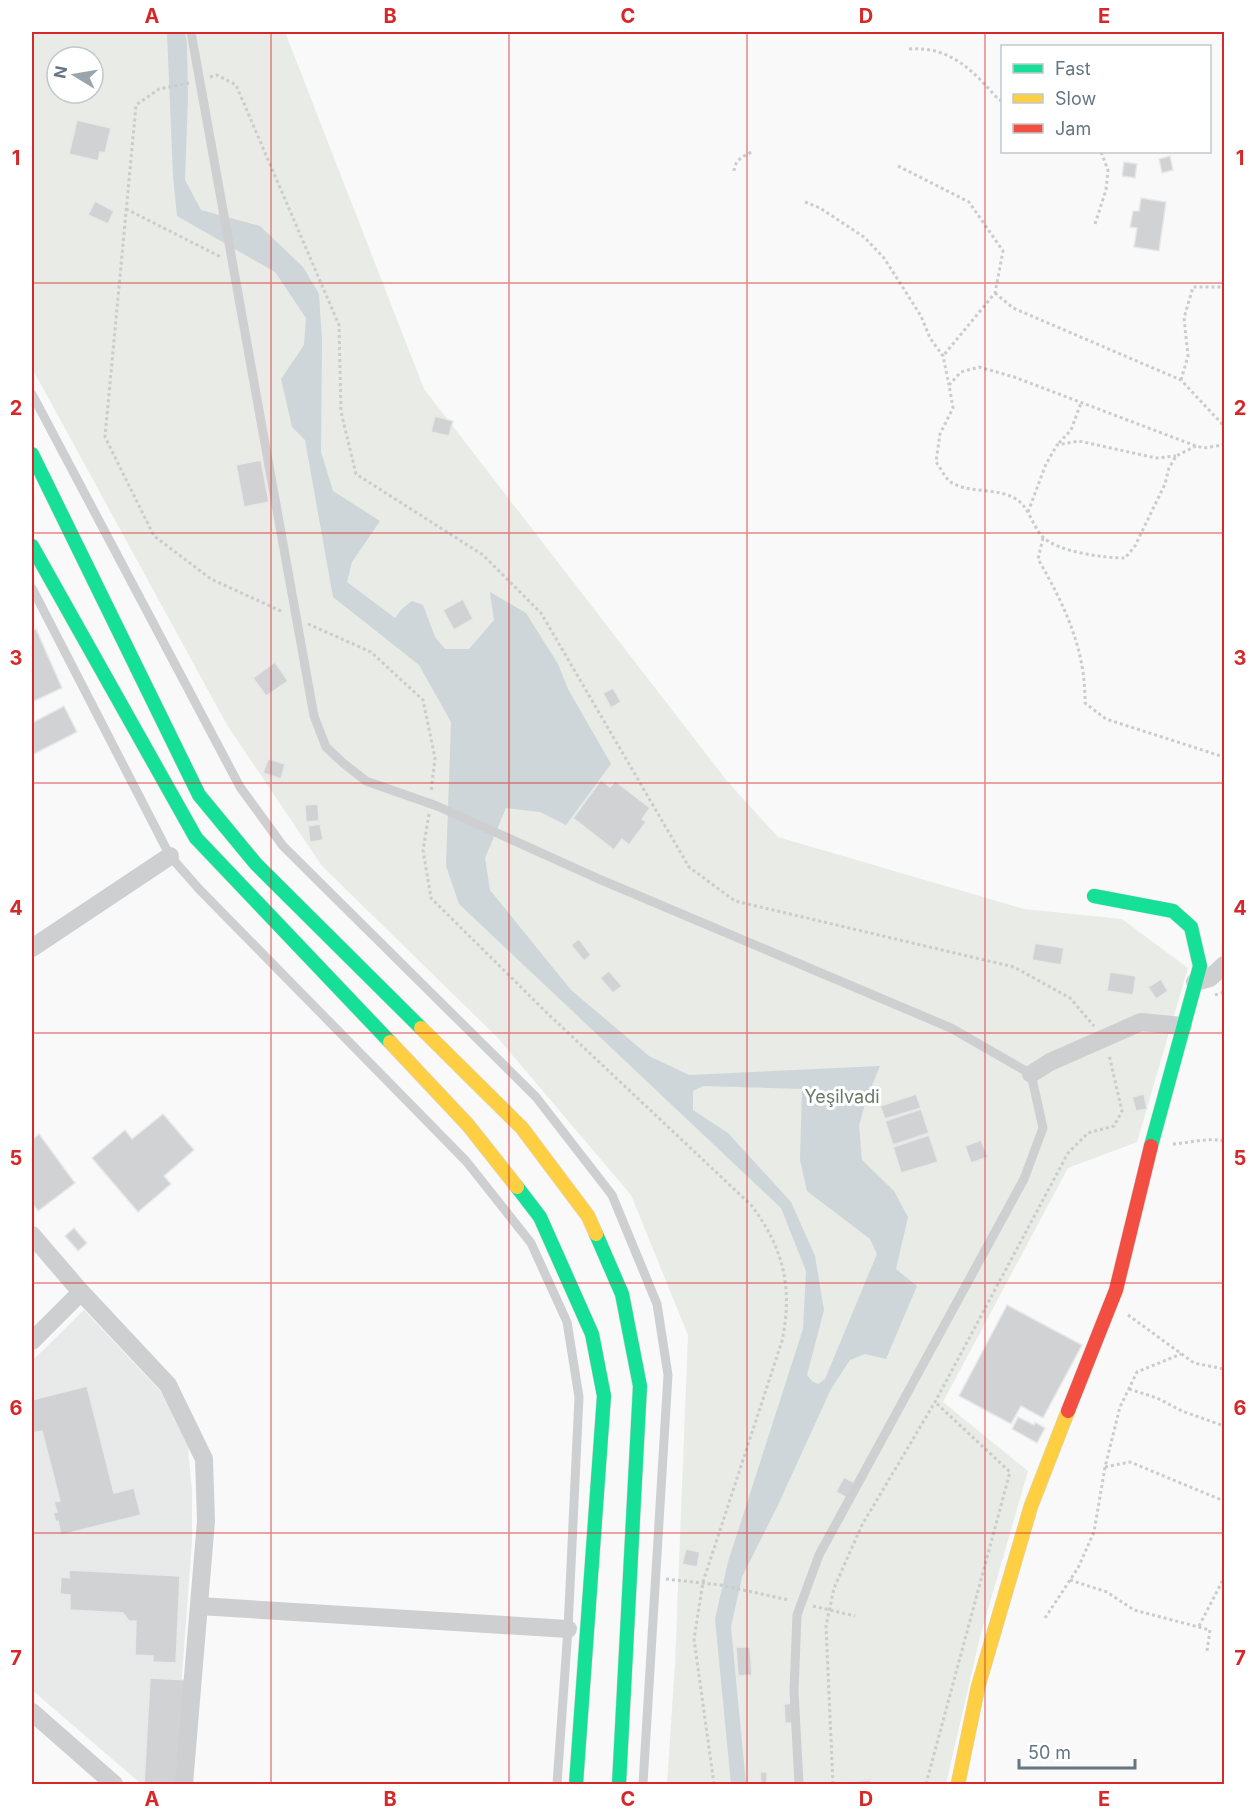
<svg xmlns="http://www.w3.org/2000/svg" width="1256" height="1816" viewBox="0 0 1256 1816" font-family="Inter,sans-serif">
  <rect width="100%" height="100%" fill="#f9f9f9"/>
  <path fill="#e8e9e9" d="M84,1310L161,1392L188,1447L192,1491V1541L174,1784L139,1782L32,1690V1361Z"/>
  <path fill="#e8ebe6" fill-rule="evenodd" d="M32,32H285L424,389L727,781L778,837L1024,909L1122,919L1188,968L1137,1142L1068,1168L943,1402L1028,1471L980,1637L946,1784H667L675,1664L688,1335L631,1195L497,1037L322,866L227,725L32,368ZM57,57H93V93H57Z"/>
  <path fill="#ced6d9" fill-rule="evenodd" d="M167,32H185L187,44L188,98L185,180L201,210L260,226L303,267L319,294L322,340L321,452L333,491L380,521L352,562L347,582L395,618L402,609L412,601L423,605L435,637L445,649H469L494,620L490,592L526,613L558,664L568,689L611,764L566,825L540,812L506,808L485,858L490,890L571,990L649,1056L689,1075L880,1066L866,1100L859,1126L862,1160L894,1191L908,1217L896,1269L917,1286L886,1359L865,1354L850,1360L831,1389L778,1505L742,1577L731,1627L746,1784H731L715,1619L728,1562L803,1329L806,1271L781,1208L459,904L446,866L451,722L419,665L333,597L305,440L292,427L281,379L304,345L306,318L275,272L177,216L173,176ZM703,1086L802,1089L800,1160L807,1191L870,1239L877,1254L825,1379L818,1384L812,1381L807,1375L824,1310L815,1256L791,1202L728,1133L693,1110V1091Z"/>
  <g fill="#d0d2d3" stroke="#e8e8e8" stroke-width="1.5">
    <path d="M77,120L111,128L105,153L100,152L98,161L69,154Z"/>
    <path d="M1170,156L1173,170L1162,173L1159,159Z"/>
    <path d="M1124,162L1137,164L1135,178L1122,176Z"/>
    <path d="M1141,198L1166,202L1159,251L1134,247L1137,228L1130,227L1133,211H1139Z"/>
    <path d="M95,201L114,211L108,224L88,215Z"/>
    <path d="M435,416L453,421L449,436L431,432Z"/>
    <path d="M261,460L269,502L244,507L236,465Z"/>
    <path d="M463,599L473,619L454,630L443,610Z"/>
    <path d="M36,629L62,688L32,702V630Z"/>
    <path d="M275,662L288,681L266,696L253,678Z"/>
    <path d="M613,688L621,702L611,708L603,693Z"/>
    <path d="M64,706L77,732L32,755V723Z"/>
    <path d="M268,759L285,764L281,779L263,773Z"/>
    <path d="M601,780L610,787L615,781L650,808L642,819L646,822L629,845L622,839L614,850L573,818Z"/>
    <path d="M318,804L319,821L306,822L305,805Z"/>
    <path d="M320,824L323,840L310,842L308,826Z"/>
    <path d="M579,939L591,955L584,961L571,945Z"/>
    <path d="M1035,943L1064,948L1061,965L1032,960Z"/>
    <path d="M609,971L622,986L613,993L600,978Z"/>
    <path d="M1110,972L1136,976L1133,995L1107,991Z"/>
    <path d="M1161,979L1168,991L1156,999L1148,987Z"/>
    <path d="M916,1094L921,1108L885,1119L880,1106Z"/>
    <path d="M1144,1094L1147,1109L1136,1111L1132,1097Z"/>
    <path d="M921,1109L929,1133L893,1145L885,1121Z"/>
    <path d="M163,1114L194,1150L164,1176L171,1184L138,1212L92,1158L125,1130L132,1139Z"/>
    <path d="M39,1134L75,1183L38,1211L32,1203V1140Z"/>
    <path d="M929,1135L938,1162L901,1173L893,1147Z"/>
    <path d="M981,1140L988,1157L971,1163L965,1146Z"/>
    <path d="M74,1228L87,1243L78,1251L65,1236Z"/>
    <path d="M1007,1305L1082,1345L1043,1418L1021,1406L1011,1424L959,1396Z"/>
    <path d="M87,1386L114,1493L134,1488L141,1515L61,1535L58,1521L56,1522L53,1513L57,1512L54,1502L60,1501L42,1431L32,1433V1400Z"/>
    <path d="M1018,1417L1034,1425L1035,1422L1045,1428L1037,1443L1012,1429Z"/>
    <path d="M844,1477L857,1484L849,1499L836,1492Z"/>
    <path d="M686,1549L700,1552L697,1567L682,1564Z"/>
    <path d="M69,1570L180,1576L176,1663L153,1662V1656L135,1655L136,1621H129L123,1613L70,1610V1595L60,1594L61,1577L69,1578Z"/>
    <path d="M736,1647H750L752,1675L738,1676Z"/>
    <path d="M150,1678L189,1680L183,1784H144Z"/>
    <path d="M794,1703L795,1723H785L784,1704Z"/>
    <path d="M760,1772H767V1784H761Z"/>
    <path d="M871,1780V1784H843V1782Z"/>
  </g>
  <g fill="none" stroke-linecap="round" stroke-linejoin="round">
    <defs>
      <g id="fast">
        <path d="M32,454L199,795L256,864L421,1028"/>
        <path d="M32,546L196,838L390,1042"/>
        <path d="M1094,896L1173,911L1191,927L1200,966L1151,1146"/>
        <path d="M517,1187L540,1217L592,1334L604,1396L576,1784"/>
        <path d="M596,1234L622,1294L640,1386L619,1784"/>
      </g>
      <g id="slow">
        <path d="M421,1028L522,1128L588,1216L596,1234"/>
        <path d="M390,1042L468,1125L517,1187"/>
        <path d="M958,1784L978,1687L1031,1506L1068,1411"/>
      </g>
      <path id="jam" d="M1068,1411L1116,1290L1151,1146"/>
    </defs>
    <use href="#fast" stroke="#d5d6d7" stroke-width="15"/>
    <use href="#slow" stroke="#d5d6d7" stroke-width="15"/>
    <use href="#jam" stroke="#d5d6d7" stroke-width="15"/>
    <g stroke="#cbcccd" stroke-width="3" stroke-dasharray="3 3" stroke-linecap="butt">
      <path d="M909,49C951,46 973,71 999,100L1002,101"/>
      <path d="M210,77L217,75L236,85L339,325L341,412L356,474L483,555L541,613L689,867L735,901L1014,967L1070,998L1094,1026"/>
      <path d="M189,83L159,89L136,105L105,437L154,536L211,579L283,612"/>
      <path d="M898,166L969,202L1003,251L995,293L943,356"/>
      <path d="M734,171C735,159 743,157 753,151"/>
      <path d="M805,202L820,208L864,237L884,258L921,316L930,338L943,356L949,385"/>
      <path d="M126,209L221,257"/>
      <path d="M1095,224L1106,190L1108,170L1101,152"/>
      <path d="M995,293L1013,308L1181,380L1224,426"/>
      <path d="M1181,380L1188,356L1184,318L1193,287H1224"/>
      <path d="M1059,443L1071,430L1081,403"/>
      <path d="M1196,446L1176,456L1169,468L1165,484L1135,546L1125,558C1105,558 1056,552 1042,536C1032,525 1029,507 1016,499C997,487 966,494 949,481C944,476 940,467 936,462L940,434L953,408L949,385L961,372L979,367L1014,377L1196,446L1204,448L1223,445L1224,435"/>
      <path d="M1028,512L1046,464L1057,445L1079,441L1156,458L1176,456"/>
      <path d="M1043,538L1038,559C1064,604 1086,650 1085,703L1106,719L1224,757"/>
      <path d="M308,624L371,652L423,700L435,758L431,792"/>
      <path d="M429,814L423,850L431,898L546,1012L751,1205C784,1248 793,1289 782,1341L703,1582L694,1639L714,1784"/>
      <path d="M1215,995L1224,992"/>
      <path d="M1173,1144C1190,1143 1208,1137 1224,1141"/>
      <path d="M1128,1315L1194,1363L1224,1369"/>
      <path d="M1129,1389L1157,1398L1182,1411L1224,1426"/>
      <path d="M1105,1467L1130,1462L1224,1501"/>
      <path d="M666,1579L720,1585L789,1600"/>
      <path d="M1070,1580L1107,1592L1134,1610L1210,1630L1207,1651"/>
      <path d="M813,1606L855,1616"/>
      <path d="M1045,1618L1078,1568L1094,1532L1105,1467L1120,1407L1137,1372L1181,1354"/>
      <path d="M1199,1626L1224,1578"/>
      <path d="M833,1784L826,1626L834,1588L862,1525L935,1402L1068,1153L1088,1133L1114,1126L1122,1111L1109,1055"/>
      <path d="M926,1784L1010,1472L935,1402"/>
    </g>
    <g stroke="#cecfd0" stroke-width="9">
      <path d="M191,32L314,716L326,747L343,763L366,781L437,806L599,879L951,1028L1031,1074L1043,1128L1024,1179L819,1555L797,1615L794,1691L799,1784"/>
      <path d="M32,394L240,787L283,846L536,1097L612,1195L657,1304L668,1375L643,1784"/>
      <path d="M32,588L170,856L199,889L466,1161L531,1243L567,1322L579,1397L568,1629L557,1784"/>
    </g>
    <g stroke="#cecfd0" stroke-width="18">
      <path d="M32,948L170,856"/>
      <path d="M1195,982L1210,978L1224,965"/>
      <path d="M1031,1074L1050,1062L1141,1022L1183,1026"/>
      <path d="M32,1235L81,1292L32,1341"/>
      <path d="M81,1292L168,1385L204,1459L206,1521L184,1784"/>
      <path d="M199,1606L568,1629"/>
      <path d="M32,1712L114,1784"/>
    </g>
    <use href="#fast" stroke="#16e098" stroke-width="14"/>
    <use href="#slow" stroke="#ffcf43" stroke-width="14"/>
    <use href="#jam" stroke="#f24e42" stroke-width="14"/>
  </g>
  <path fill="none" stroke="#d62828" stroke-width="1.5" stroke-opacity="0.55" d="M271,32V1784M509,32V1784M747,32V1784M985,32V1784M32,283H1224M32,533H1224M32,783H1224M32,1033H1224M32,1283H1224M32,1533H1224"/>
  <g text-anchor="middle" stroke-width="6" stroke-linejoin="round" paint-order="stroke">
    <g font-size="18" fill="#687a64" stroke="#fff">
      <text x="842" y="1103">Yeşilvadi</text>
    </g>
  </g>
  <rect width="1256" height="1816" fill="none" stroke="#ffffff" stroke-width="66"/>
  <rect x="1001" y="45" width="210" height="108" fill="#ffffff" stroke="#c1c8cd" stroke-width="1.5"/>
  <rect x="1013" y="64" width="30" height="9" fill="#16e098" stroke="#c1c8cd" stroke-width="1.5"/>
  <text x="1055" y="75" font-size="18" fill="#657683">Fast</text>
  <rect x="1013" y="94" width="30" height="9" fill="#ffcf43" stroke="#c1c8cd" stroke-width="1.5"/>
  <text x="1055" y="105" font-size="18" fill="#657683">Slow</text>
  <rect x="1013" y="124" width="30" height="9" fill="#f24e42" stroke="#c1c8cd" stroke-width="1.5"/>
  <text x="1055" y="135" font-size="18" fill="#657683">Jam</text>
  <g transform="translate(75 75) rotate(281)"><circle r="28" fill="#ffffff" stroke="#c1c8cd" stroke-width="1.5"/>
  <path d="M0-4.5L10 22L0 15L-10 22Z" fill="#99a4ac"/>
  <text y="-9" font-size="16" font-weight="bold" text-anchor="middle" fill="#657683">N</text>
  </g>
  <path d="M1019 1759v9h116v-9" fill="none" stroke="#657683" stroke-width="3"/>
  <text x="1028" y="1759" font-size="18" fill="#657683" stroke="#ffffff" stroke-width="4.5" paint-order="stroke">50 m</text>
  <rect x="33" y="33" width="1190" height="1750" fill="none" stroke="#d62828" stroke-width="2"/>
  <g font-size="20" text-anchor="middle" font-weight="bold" fill="#d62828">
    <text x="152" y="23">A</text>
    <text x="390" y="23">B</text>
    <text x="628" y="23">C</text>
    <text x="866" y="23">D</text>
    <text x="1104" y="23">E</text>
    <text x="16" y="165">1</text>
    <text x="1240" y="165">1</text>
    <text x="16" y="415">2</text>
    <text x="1240" y="415">2</text>
    <text x="16" y="665">3</text>
    <text x="1240" y="665">3</text>
    <text x="16" y="915">4</text>
    <text x="1240" y="915">4</text>
    <text x="16" y="1165">5</text>
    <text x="1240" y="1165">5</text>
    <text x="16" y="1415">6</text>
    <text x="1240" y="1415">6</text>
    <text x="16" y="1665">7</text>
    <text x="1240" y="1665">7</text>
    <text x="152" y="1806">A</text>
    <text x="390" y="1806">B</text>
    <text x="628" y="1806">C</text>
    <text x="866" y="1806">D</text>
    <text x="1104" y="1806">E</text>
  </g>
</svg>
